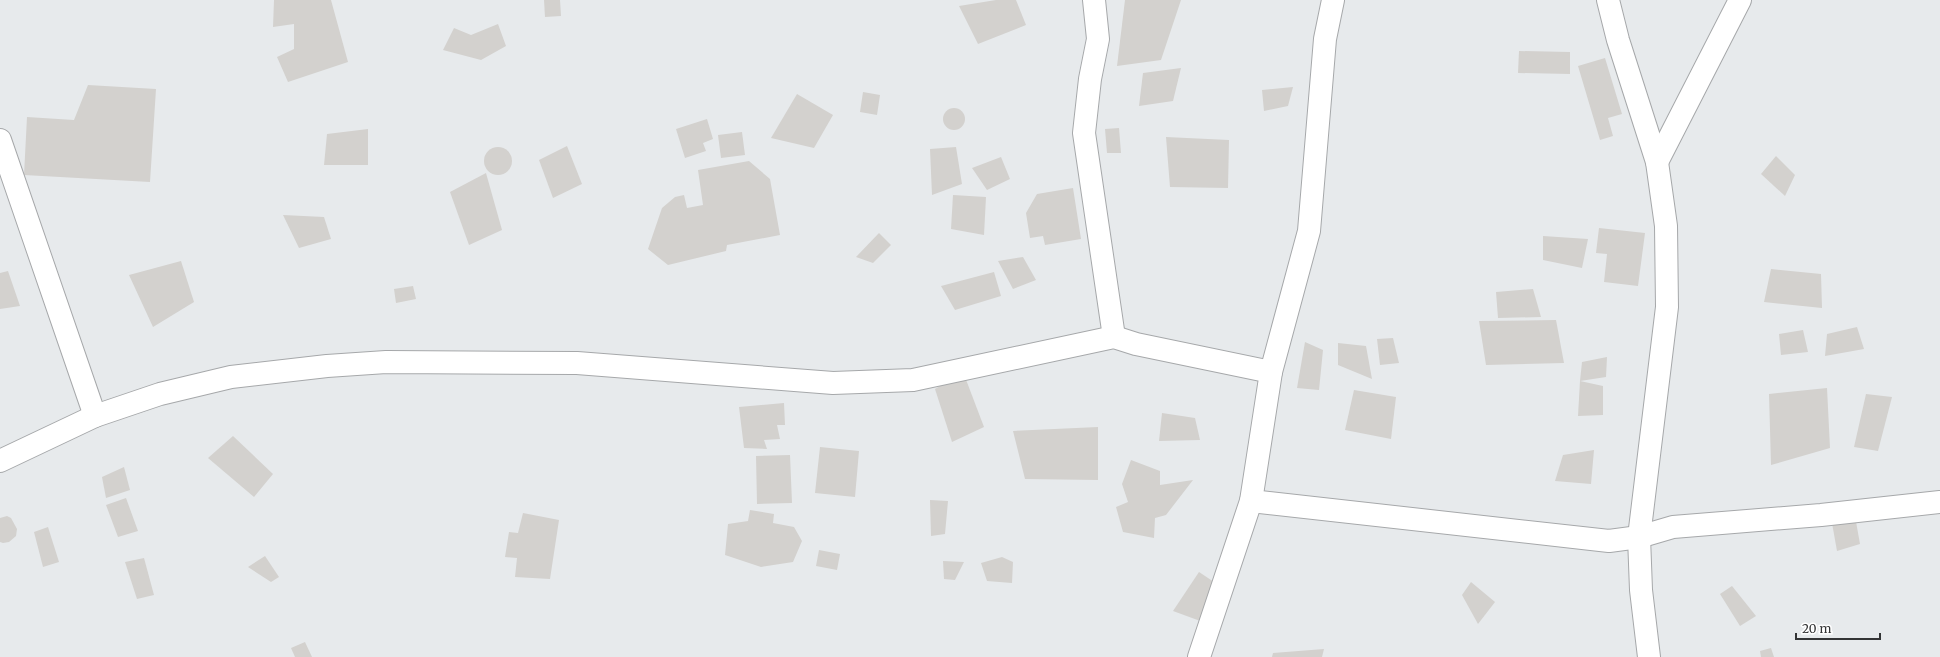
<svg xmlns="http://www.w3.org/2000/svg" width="1940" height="657" viewBox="0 0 1940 657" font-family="Merriweather,serif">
  <rect width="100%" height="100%" fill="#e7eaec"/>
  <g fill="#d3d1ce">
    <path d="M274,0H331L348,62L288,82L277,57L294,49V24L273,27Z"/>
    <path d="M544,0H560L561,16L545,17Z"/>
    <path d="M996,0H1016L1026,25L978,44L959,6Z"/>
    <path d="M1125,0H1181L1161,60L1117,66Z"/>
    <path d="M498,24L506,46L481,60L443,50L454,28L471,35Z"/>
    <path d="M1519,51L1570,52V74L1518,73Z"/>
    <path d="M1605,58L1622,114L1608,118L1613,136L1600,140L1578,66Z"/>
    <path d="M1181,68L1173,101L1139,106L1143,73Z"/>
    <path d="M88,85L156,89L150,182L24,175L27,117L74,120Z"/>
    <path d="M1293,87L1288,106L1264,111L1262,90Z"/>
    <path d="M863,92L880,95L877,115L860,112Z"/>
    <path d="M797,94L833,115L814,148L771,138Z"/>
    <circle cx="954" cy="119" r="11"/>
    <path d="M707,119L713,139L703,143L706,151L685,158L676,129Z"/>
    <path d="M1119,128L1121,153H1107L1105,129Z"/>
    <path d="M368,129V165H324L327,134Z"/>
    <path d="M742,132L745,155L721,158L718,135Z"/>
    <path d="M1166,137L1229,140L1228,188L1170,187Z"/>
    <path d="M567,146L582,184L553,198L539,160Z"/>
    <path d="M956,147L962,184L932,195L930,149Z"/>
    <circle cx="498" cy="161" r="14"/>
    <path d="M1776,156L1795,175L1785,196L1761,174Z"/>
    <path d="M1001,157L1010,179L987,190L972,168Z"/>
    <path d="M749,161L770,179L780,235L727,245L726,251L668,265L648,249L662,208L675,197L684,195L687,208L703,205L698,170Z"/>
    <path d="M486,173L502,230L469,245L450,192Z"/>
    <path d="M1073,188L1081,239L1045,245L1043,236L1030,238L1026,213L1037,194Z"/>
    <path d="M953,195L986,197L984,235L951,229Z"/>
    <path d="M283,215L324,217L331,239L299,248Z"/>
    <path d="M1599,228L1645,233L1638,286L1604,282L1607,254L1596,253Z"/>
    <path d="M879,233L891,245L873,263L856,257Z"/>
    <path d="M1543,236L1588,239L1582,268L1543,260Z"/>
    <path d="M1023,257L1036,280L1013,289L998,261Z"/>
    <path d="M181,261L194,302L153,327L129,275Z"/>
    <path d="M1771,269L1821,274L1822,308L1764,302Z"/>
    <path d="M8,271L20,306L0,309V273Z"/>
    <path d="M994,272L1001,296L955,310L941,286Z"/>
    <path d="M413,286L416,299L396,303L394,289Z"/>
    <path d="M1533,289L1541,317L1498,318L1496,292Z"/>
    <path d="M1556,320L1564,363L1486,365L1479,321Z"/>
    <path d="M1857,327L1864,349L1825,356L1827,334Z"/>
    <path d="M1803,330L1808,352L1781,355L1779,334Z"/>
    <path d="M1393,338L1399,363L1380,365L1377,339Z"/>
    <path d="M1305,342L1323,350L1319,390L1297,388Z"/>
    <path d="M1338,343L1366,346L1372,379L1338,365Z"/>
    <path d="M1607,357L1606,377L1580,381L1582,362Z"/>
    <path d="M965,377L984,427L952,442L935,389L950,380Z"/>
    <path d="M1580,381L1603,386V415L1578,416Z"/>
    <path d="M1827,388L1830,448L1771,465L1769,394Z"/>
    <path d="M1354,390L1396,397L1391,439L1345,430Z"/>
    <path d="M1866,394L1892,397L1878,451L1854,447Z"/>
    <path d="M784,403L785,425H777L780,439L764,440L767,449L744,448L739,407Z"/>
    <path d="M1162,413L1195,418L1200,440L1159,441Z"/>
    <path d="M1098,427V480L1025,479L1013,431Z"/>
    <path d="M233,436L273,474L254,497L208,458Z"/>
    <path d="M820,447L859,451L855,497L815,493Z"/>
    <path d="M1594,450L1591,484L1555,481L1563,455Z"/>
    <path d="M790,455L792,503L757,504L756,456Z"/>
    <path d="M1131,460L1160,471V485L1193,480L1166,515L1155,518L1154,538L1123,532L1116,507L1128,502L1122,484Z"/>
    <path d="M124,467L130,490L106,498L102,477Z"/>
    <path d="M126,498L138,531L118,537L106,505Z"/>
    <path d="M930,500L948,501L945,534L931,536Z"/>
    <path d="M750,510L774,514L773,523L794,527L802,541L793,562L761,567L725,555L728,524L748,521Z"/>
    <path d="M523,513L559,520L550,579L515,577L517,558L505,557L509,532L518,533Z"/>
    <path d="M7,516L11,518L17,529L16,536L9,542L3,543L0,542V518Z"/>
    <path d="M1855,516L1860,544L1837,551L1832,523Z"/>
    <path d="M48,527L59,562L43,567L34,532Z"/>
    <path d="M819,550L840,554L837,570L816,566Z"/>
    <path d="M265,556L279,577L271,582L248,567Z"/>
    <path d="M1002,557L1013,562L1012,583L987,581L981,563Z"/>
    <path d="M144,558L154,595L137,599L125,562Z"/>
    <path d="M943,561L964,562L955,580L944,579Z"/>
    <path d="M1199,572L1217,584L1203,622L1173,611Z"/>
    <path d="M1471,582L1495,602L1478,624L1462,595Z"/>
    <path d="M1732,586L1756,616L1740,626L1720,594Z"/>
    <path d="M305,642L312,657H295L291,648Z"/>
    <path d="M1771,648L1774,657H1761L1760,651Z"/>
    <path d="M1324,649L1322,657H1272L1273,653Z"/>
  </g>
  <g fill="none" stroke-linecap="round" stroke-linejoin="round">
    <defs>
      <g id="minor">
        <path d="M1094,0L1098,39L1090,79L1084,133L1114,337"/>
        <path d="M1608,0L1618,40L1657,162L1666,226L1667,307L1639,537L1641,590L1649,657"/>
        <path d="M0,140L95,416"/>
        <path d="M1657,162L1740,0"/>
        <path d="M0,461L95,416L160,394L231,377L327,366L386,362L577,363L833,383L913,380L1114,337L1136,344L1271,372"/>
        <path d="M1251,501L1609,541L1639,537L1673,527L1821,515L1940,502"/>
        <path d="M1199,657L1251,501L1271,372L1309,231L1325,39L1333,0"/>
      </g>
    </defs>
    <use href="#minor" stroke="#a6a8aa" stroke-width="24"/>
    <use href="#minor" stroke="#fff" stroke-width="22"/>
  </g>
  <path d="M1796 633v6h84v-6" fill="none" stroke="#333435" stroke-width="2"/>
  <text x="1802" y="633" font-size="12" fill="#333435" stroke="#ffffff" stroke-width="3" paint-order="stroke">20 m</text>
</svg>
